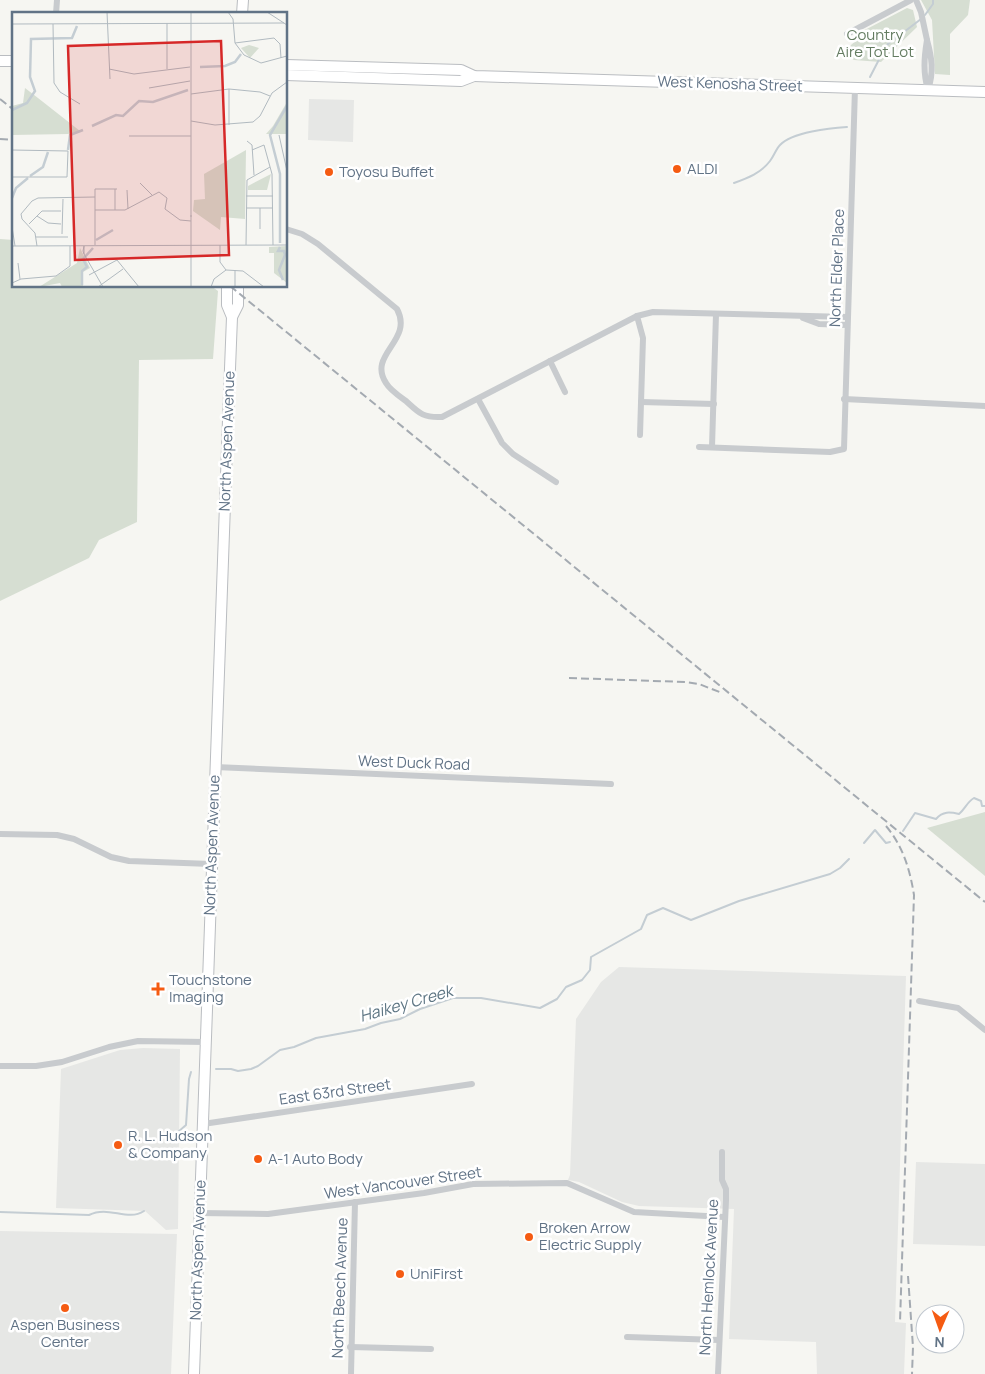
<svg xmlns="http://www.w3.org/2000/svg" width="985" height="1374" viewBox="0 0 985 1374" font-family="Manrope,sans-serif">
  <rect width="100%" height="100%" fill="#f6f6f2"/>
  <g fill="#e6e7e5">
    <path d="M309,99L354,100L353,142L308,140Z"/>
    <path d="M619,967L906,976L895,1322L906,1323L904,1374H817L816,1342L729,1339L734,1209L639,1206L622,1202L579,1182L568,1180L570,1175L576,1019L601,982Z"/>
    <path d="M143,1048L180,1049L178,1229L166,1230L145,1211L56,1208L61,1069L120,1050Z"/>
    <path d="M916,1162L985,1164V1246L913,1244Z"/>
    <path d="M0,1231L177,1234L171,1374H0Z"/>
  </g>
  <g fill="#d6ded2">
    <path d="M921,0H970L968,15L950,34V75L935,74L932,20Z"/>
    <path d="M907,8L913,10L917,27L881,62L854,60L847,55L851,45L858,39L861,32Z"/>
    <path d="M0,239L14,240V286H211L218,291L213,359L139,360L137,522L99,540L89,558L0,601Z"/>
    <path d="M985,812V876L927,828Z"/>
  </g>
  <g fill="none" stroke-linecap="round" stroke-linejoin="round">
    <g stroke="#c4cdd3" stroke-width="2">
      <path d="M925,15L933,4V0"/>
      <path d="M870,77L886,46L893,39L904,32L921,19"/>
      <path d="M734,183C748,178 761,173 770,161C774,156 776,149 780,145C792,132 831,128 847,127"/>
      <path d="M903,831L915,813L936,819C943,811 950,812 959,814C965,809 967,802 974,798L981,801L982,806H985"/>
      <path d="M864,843L875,830L886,843L890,842"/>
      <path d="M216,1069H231L238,1071L251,1069L258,1066L280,1050L294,1047L316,1038L365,1029L381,1023L400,1019L420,1009L453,998H481L540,1008L557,999L566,987L582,980L590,970L591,957L641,929L647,915L663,908L691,920L739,901L830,874L840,868L849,859"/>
      <path d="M169,1140L186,1125L189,1079L191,1072"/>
      <path d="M0,1212L89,1215C109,1205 127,1222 144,1211"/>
    </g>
    <defs>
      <g id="primary">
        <path d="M242,14L243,0"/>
        <path d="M0,61H14"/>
        <path d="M286,65L461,70L474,76L985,92"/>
        <path d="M286,75L461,81L474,76"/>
        <path d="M227,286V305L232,317"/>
        <path d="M194,1374L228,420L232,317L238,305V286"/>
      </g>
    </defs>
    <use href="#primary" stroke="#babdc1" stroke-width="12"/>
    <g stroke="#c8cbce" stroke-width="6">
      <path d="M916,0L921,12L927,40"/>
      <path d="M56,14L57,0"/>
      <path d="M847,34L911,0"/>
      <path d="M927,40C932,58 934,72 928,90C923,73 924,58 927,40Z"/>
      <path d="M286,229L302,234L318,244L397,309C414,341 367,354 386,383C390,390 399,396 406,401C419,413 423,418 442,417L637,316L653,312L847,317"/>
      <path d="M637,316L643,338L640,435"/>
      <path d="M803,318L819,324L847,325"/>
      <path d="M550,361L565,392"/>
      <path d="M478,399L502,443L513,454L556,482"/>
      <path d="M844,399L985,406"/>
      <path d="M641,402L714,404"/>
      <path d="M699,447L830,452L844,449L855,88"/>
      <path d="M712,447L716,314"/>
      <path d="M215,767L611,784"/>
      <path d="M0,834L57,835L74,839L111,857L129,861L211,864"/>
      <path d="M919,1001L958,1008L985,1030"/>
      <path d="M0,1066H36L62,1062L109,1047L138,1041L205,1042"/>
      <path d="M203,1124L472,1084"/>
      <path d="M199,1213L268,1214L424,1193L473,1184L567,1183L634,1212L724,1217"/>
      <path d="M627,1337L719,1340"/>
      <path d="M350,1347L431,1349"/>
      <path d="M351,1374L355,1202"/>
      <path d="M718,1374L726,1200V1189L722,1180V1152"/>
    </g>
    <use href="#primary" stroke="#fff" stroke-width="10"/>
    <g stroke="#a4aab1" stroke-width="2" stroke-dasharray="8 4" stroke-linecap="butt">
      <path d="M0,99L14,110"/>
      <path d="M0,139L14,140"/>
      <path d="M230,286L985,902"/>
      <path d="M569,678L685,682L699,684L722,693"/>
      <path d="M886,826C903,846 910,870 914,895L900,1322"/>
      <path d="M908,1276L913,1347L912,1374"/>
    </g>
  </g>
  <g fill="#f55b12" stroke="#fff" stroke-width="2">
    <circle cx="677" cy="169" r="5"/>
    <circle cx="329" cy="172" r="5"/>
    <path d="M155.5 981.5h5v5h5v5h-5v5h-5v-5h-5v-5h5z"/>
    <circle cx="118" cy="1145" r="5"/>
    <circle cx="258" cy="1159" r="5"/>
    <circle cx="529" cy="1237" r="5"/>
    <circle cx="400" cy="1274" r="5"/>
    <circle cx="65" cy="1308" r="5"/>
  </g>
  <g text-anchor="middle" stroke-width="5" stroke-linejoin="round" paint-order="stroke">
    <g font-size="15" fill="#647c61" stroke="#fff">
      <text x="875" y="40">Country<tspan x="875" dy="17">Aire Tot Lot</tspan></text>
    </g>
    <g font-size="15" fill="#617386" stroke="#fff">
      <text transform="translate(730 84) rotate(2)" y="5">West Kenosha Street</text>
      <text transform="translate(837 268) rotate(-88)" y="5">North Elder Place</text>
      <text transform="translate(227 441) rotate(-88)" y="5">North Aspen Avenue</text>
      <text transform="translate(414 763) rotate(2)" y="5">West Duck Road</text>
      <text transform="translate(212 845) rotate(-88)" y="5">North Aspen Avenue</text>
      <text transform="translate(335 1092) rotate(-8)" y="5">East 63rd Street</text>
      <text transform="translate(403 1183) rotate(-8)" y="5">West Vancouver Street</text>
      <text transform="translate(198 1250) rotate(-88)" y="5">North Aspen Avenue</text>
      <text transform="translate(709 1277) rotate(-87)" y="5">North Hemlock Avenue</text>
      <text transform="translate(340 1288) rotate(-88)" y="5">North Beech Avenue</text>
    </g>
    <g font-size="15" fill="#617386" stroke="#fff" text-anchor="start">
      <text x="687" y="174">ALDI</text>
      <text x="339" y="177">Toyosu Buffet</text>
      <text x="169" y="985">Touchstone<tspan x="169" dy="17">Imaging</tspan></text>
      <text x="128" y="1141">R. L. Hudson<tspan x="128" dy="17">&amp; Company</tspan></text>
      <text x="268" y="1164">A-1 Auto Body</text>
      <text x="539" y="1233">Broken Arrow<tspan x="539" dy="17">Electric Supply</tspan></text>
      <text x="410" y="1279">UniFirst</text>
      <text x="65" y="1330" text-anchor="middle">Aspen Business<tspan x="65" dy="17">Center</tspan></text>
    </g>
    <g font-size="16" font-style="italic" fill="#5d7583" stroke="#fff">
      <text transform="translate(406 1003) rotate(-16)" y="6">Haikey Creek</text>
    </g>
  </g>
  <g transform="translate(12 12)">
    <rect width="275" height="275" fill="#f6f6f2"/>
    <path d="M237,33L247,36L238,46L229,36ZM13,76L26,86L68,119L56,122L0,123V94L11,91ZM275,90V122H254L261,114ZM234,138L233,207L209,205L208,218L181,199L182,188L193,187L192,162ZM259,162L255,178H236V174ZM275,234V271L262,261V241H257V235ZM68,236L78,256L71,260V275H50L48,271L27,275L65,251Z" fill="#d6ded2"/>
    <path fill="none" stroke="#c4cdd3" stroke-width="2.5" d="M188,55L213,54L223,50L229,42M0,98L15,91L23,79L18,65L19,27L60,26L65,14M80,114L104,103L111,104L127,89L141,90L176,78M56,138L58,123L71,118M18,164L31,155L36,140M0,186L4,176L16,166M84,228L101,218M268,231V162L258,123L275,94M268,235L266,239H272L273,243L267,258L271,268M70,273V259L75,255L71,247L81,236"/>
    <path fill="none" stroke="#b1bac0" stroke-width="1" d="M95,0L98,67M216,0L221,7L223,31L232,43L249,51L275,44M255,0L275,13M155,11V57M0,12L272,11M41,12L42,71L48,80L68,92M223,31L262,26L268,32L269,46M97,57L122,62L178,55M137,76L178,69M179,82L217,77L248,80L258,84M179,109L203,113L241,110L248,104L260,81L275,70M217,113V77M267,123L275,159M117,124H179M235,129L240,133L242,163M0,138L56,139L55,165H0M240,138L252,133L260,162L261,233M128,171L140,183M103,177V198M115,178L116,197M234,184H261M234,196H261M248,196V217M83,198H113L147,180L155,186L153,197L168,208L179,209M25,204L36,211L49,212M179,205V0M17,212L30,199H49M0,215L3,234M50,222L51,187M24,225H56M83,233V177H105M208,233V250L214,258M234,233L235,168L258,155M0,234L275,233M25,234L23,221L10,207L9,202L20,189L26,186L83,185M72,234V242L71,239ZM72,242L91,275M6,251L8,267M214,258L231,259L252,275M77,263L105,248L127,275M0,271L9,267L44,264L58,254V234M86,275L111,257M179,275V203M199,275L202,267L214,258M223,275V258"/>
    <path fill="#d62828" fill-opacity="0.15" stroke="#d62828" stroke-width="2.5" d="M209,29L217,243L63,248L56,34Z"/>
    <rect width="275" height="275" fill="none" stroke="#617386" stroke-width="2.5"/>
  </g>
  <g transform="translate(940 1329) rotate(182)"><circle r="24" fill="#ffffff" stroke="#c0c7cf"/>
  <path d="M0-4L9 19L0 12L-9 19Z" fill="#f55b12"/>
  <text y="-8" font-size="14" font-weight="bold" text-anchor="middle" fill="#617386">N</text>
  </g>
</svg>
